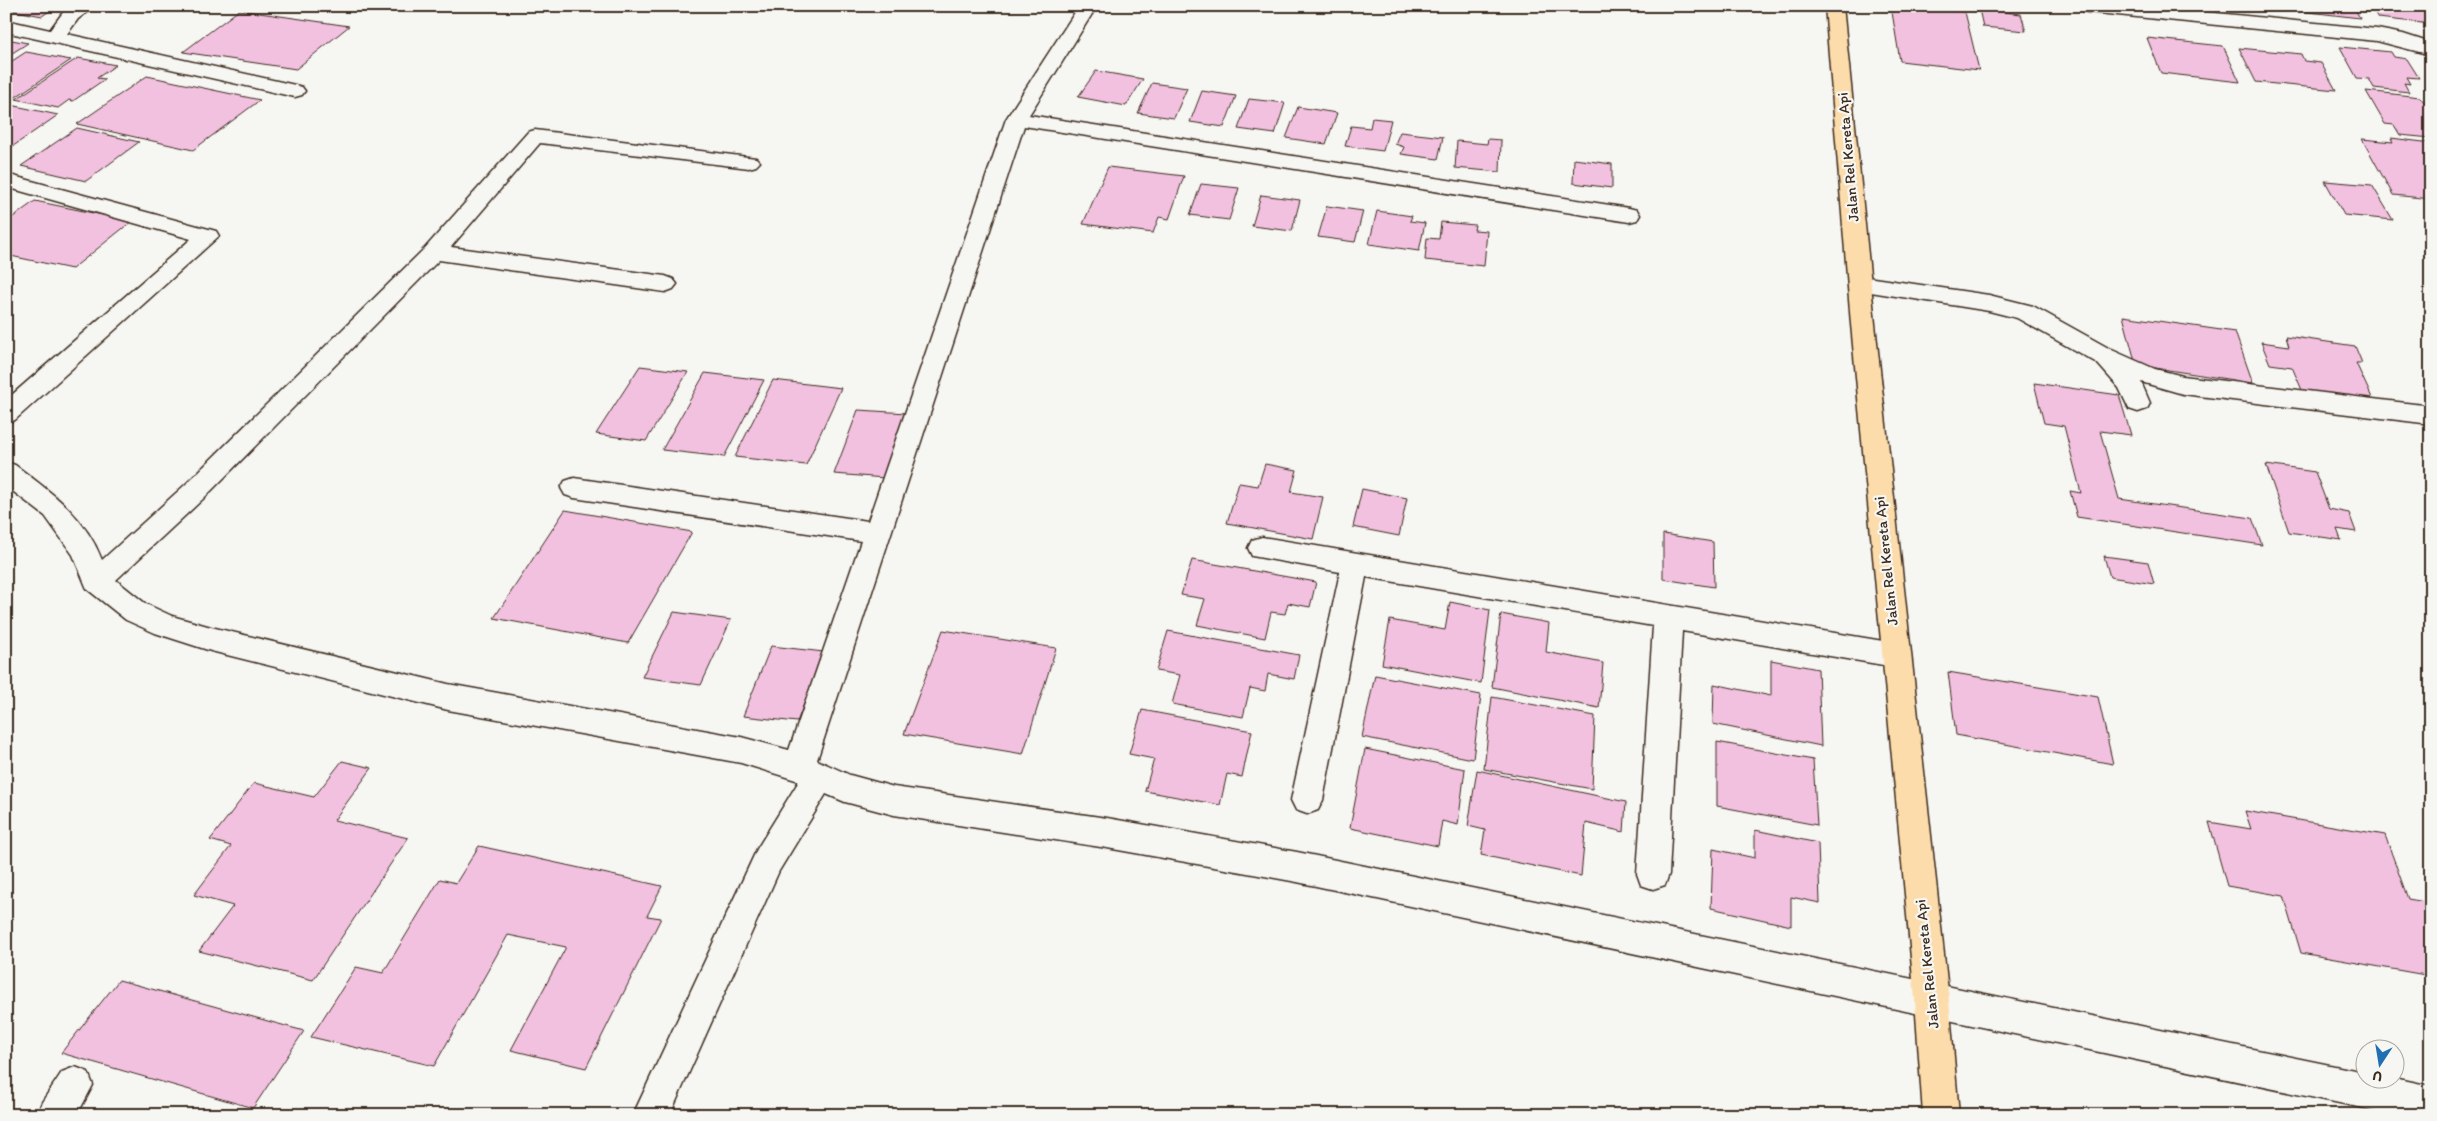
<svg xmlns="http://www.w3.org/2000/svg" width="2437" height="1121" viewBox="0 0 2437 1121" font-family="Itim,sans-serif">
  <rect width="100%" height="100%" fill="#f6f6f2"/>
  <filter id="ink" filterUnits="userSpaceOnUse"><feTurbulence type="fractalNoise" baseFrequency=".02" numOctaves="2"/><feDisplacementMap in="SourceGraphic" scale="10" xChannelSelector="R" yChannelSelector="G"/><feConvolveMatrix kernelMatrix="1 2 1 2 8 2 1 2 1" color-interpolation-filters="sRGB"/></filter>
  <g filter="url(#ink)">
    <g fill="#f3c1e0" stroke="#3b2a1e">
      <path d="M6,6H57L42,16L6,9Z"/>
      <path d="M1891,6L1965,12L1979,70L1900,61Z"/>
      <path d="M2216,6H2262L2264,11Z"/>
      <path d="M2282,6H2353L2360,18L2283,9Z"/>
      <path d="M2370,6H2431V24L2378,18Z"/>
      <path d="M1979,9L2021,14L2026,31L1983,27Z"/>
      <path d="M239,10L349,26L296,69L183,52Z"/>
      <path d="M2147,38L2223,46L2240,82L2161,73Z"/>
      <path d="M6,39L28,43L6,57Z"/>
      <path d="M2340,47L2391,52L2394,57L2407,59L2419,78L2406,77L2410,84L2404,83L2409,92L2374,88L2369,79L2357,78Z"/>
      <path d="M2239,48L2301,54L2304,61L2321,63L2336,90L2256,82Z"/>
      <path d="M26,52L71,60L11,100H6V65Z"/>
      <path d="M78,58L116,65L97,78L105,79L73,101L69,100L58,108L16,99Z"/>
      <path d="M1096,71L1143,79L1126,106L1078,97Z"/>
      <path d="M147,76L260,100L193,150L77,124Z"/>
      <path d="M1152,83L1187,88L1174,118L1138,113Z"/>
      <path d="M1202,91L1236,96L1224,127L1190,122Z"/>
      <path d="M2366,91L2420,97L2424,102L2431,103V138L2400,135L2394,125L2385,124Z"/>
      <path d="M1249,99L1285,103L1275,134L1238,129Z"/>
      <path d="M6,104L58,115L6,151Z"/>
      <path d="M1298,107L1337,113L1326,144L1286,138Z"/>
      <path d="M1372,118L1391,120L1383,151L1345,146L1351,126L1370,128Z"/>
      <path d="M77,128L139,142L86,181L21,166Z"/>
      <path d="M1400,132L1443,137L1438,159L1401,154L1404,147L1395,144Z"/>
      <path d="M2391,138L2431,143V199L2393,195L2362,139L2393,142Z"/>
      <path d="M1488,139L1501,140L1500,172L1455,168L1457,141L1487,144Z"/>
      <path d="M1574,159L1612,164V188L1573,183Z"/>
      <path d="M1108,167L1184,176L1169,219L1159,217L1153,233L1083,224Z"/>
      <path d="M2325,181L2372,185L2393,220L2344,215Z"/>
      <path d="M1201,184L1239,188L1229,220L1190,215Z"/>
      <path d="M1261,195L1300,200L1292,231L1252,226Z"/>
      <path d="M35,201L132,221L72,269L6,255V222Z"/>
      <path d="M1327,206L1363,211L1355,242L1318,237Z"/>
      <path d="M1377,211L1412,216L1410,221L1425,223L1419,251L1369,244Z"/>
      <path d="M1441,222L1475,225L1474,230L1487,231L1484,266L1425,260L1427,238L1439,239Z"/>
      <path d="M2123,316L2235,332L2253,383L2136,365Z"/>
      <path d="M2286,336L2355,346L2362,363H2356L2373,400L2302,390L2292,367L2270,364L2261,342L2289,346Z"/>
      <path d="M640,366L688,372L646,441L596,434Z"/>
      <path d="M705,373L764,380L724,457L662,450Z"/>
      <path d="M773,380L841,388L806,465L735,457Z"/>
      <path d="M2034,383L2119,395L2131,435L2100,431L2119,499L2252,518L2262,545L2077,517L2070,491L2081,493L2064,426L2044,423Z"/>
      <path d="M858,410L907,413L885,478L834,474Z"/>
      <path d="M1265,464L1297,470L1291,492L1323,497L1313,539L1227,523L1239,483L1258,486Z"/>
      <path d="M2266,465L2315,472L2329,509L2349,513L2356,532L2337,529L2341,540L2289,532Z"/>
      <path d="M1362,489L1407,498L1399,536L1353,527Z"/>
      <path d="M565,510L692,532L628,643L494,618Z"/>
      <path d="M1663,534L1713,542L1714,587L1663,579Z"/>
      <path d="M2104,556L2148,562L2154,584L2110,577Z"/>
      <path d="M1192,560L1316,582L1310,607L1288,603L1285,614L1271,612L1265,638L1197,625L1205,599L1181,595Z"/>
      <path d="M1450,602L1490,610L1481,683L1382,664L1390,620L1445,630Z"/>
      <path d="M674,612L731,620L701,685L642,677Z"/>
      <path d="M1501,614L1549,623L1546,652L1603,663L1599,708L1492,687Z"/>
      <path d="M943,630L1056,648L1023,754L904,734Z"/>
      <path d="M1168,631L1299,655L1294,679L1268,674L1265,691L1250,688L1243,717L1172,704L1180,675L1156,671Z"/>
      <path d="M771,646L824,652L797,722L743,716Z"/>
      <path d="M1771,660L1818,669L1821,746L1713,724L1714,684L1771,696Z"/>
      <path d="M1948,672L2098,697L2113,764L1956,735Z"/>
      <path d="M1375,675L1481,695L1473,759L1362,737Z"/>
      <path d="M1492,697L1595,716L1592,789L1484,769Z"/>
      <path d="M1142,710L1252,731L1242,777L1227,774L1220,805L1145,791L1154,759L1129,754Z"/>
      <path d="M1717,742L1813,760L1817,825L1717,806Z"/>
      <path d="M1365,749L1465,769L1458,825L1442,821L1438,846L1350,828Z"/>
      <path d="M342,761L372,768L334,820L408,838L313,980L199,951L233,906L194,895L231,846L210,840L254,783L314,797Z"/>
      <path d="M1477,770L1626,802L1624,832L1586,823L1581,876L1481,855L1485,830L1468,826Z"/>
      <path d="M2245,811L2385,835L2408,899L2431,903V976L2301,953L2284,896L2227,886L2209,822L2251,829Z"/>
      <path d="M1755,830L1818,843L1820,903L1791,897V926L1711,908L1713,849L1755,858Z"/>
      <path d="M479,846L662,886L647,916L661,918L586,1068L511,1050L566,947L508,935L434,1066L311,1037L356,967L383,973L440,879L456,883Z"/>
      <path d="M119,980L304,1031L253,1108L61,1053Z"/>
    </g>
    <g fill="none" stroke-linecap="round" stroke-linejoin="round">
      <defs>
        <g id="minor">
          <path d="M72,6H95L78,19L67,34L295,85L302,87L305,91L302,95L295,97L6,32V20L50,30L64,11Z"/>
          <path d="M1079,6H1097L1029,115L1629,208L1637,210L1640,215L1637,220L1629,222L1024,126L817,760L850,775L894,787L1107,818L1297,852L2364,1072V1078H2394L2431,1086V1115H2396L1297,882L1107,848L894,815L845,802L826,794L779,871L670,1115H633L757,849L799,781L741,763L448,710L211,651L155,633L126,620L87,589L73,555L45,516L6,486V462L15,465C51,492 85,516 102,560L186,484L426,247L528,132L535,130L756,158L760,162L756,166L749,168L540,143L451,247L665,276L673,279L677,284L673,289L665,292L439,260L204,498L116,580L146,604L172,616L211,627L448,684L741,737L789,750L861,541L574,498L565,495L561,488L565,481L574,478L868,521L1006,119Z"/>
          <path d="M2078,6H2145L2377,29L2403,34L2431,43V55L2377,41L2087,12L2080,10Z"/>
          <path d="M6,174L216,231L219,236L15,420L6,423V400L191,239L6,187Z"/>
          <path d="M1860,276L1989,295L2033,306L2112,350L2155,369L2183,376L2431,406V424L2183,394L2141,382L2150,403L2147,409L2138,412L2129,409L2119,388L2097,363L2017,318L1989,311L1852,289L1848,284L1852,279Z"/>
          <path d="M1262,537L1895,643L1905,646L1910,655L1905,664L1895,667L1682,631L1669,874L1665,885L1653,889L1641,885L1637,874L1653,626L1366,577L1323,800L1318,810L1307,814L1296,810L1291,800L1340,572L1252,556L1248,548L1252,540Z"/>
          <path d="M75,1067L88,1072L93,1085L77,1115H37L42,1102L62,1072Z"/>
        </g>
        <path id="major" d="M1825,6H1843L1875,324L1949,1000L1959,1115H1923L1915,1000L1851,324Z"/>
      </defs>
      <use href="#minor" stroke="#3b2a1e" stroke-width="3"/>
      <use href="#major" stroke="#3b2a1e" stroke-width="3"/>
      <use href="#minor" fill="#f6f6f2" fill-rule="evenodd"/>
      <use href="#major" fill="#fddcac" fill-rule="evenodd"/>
    </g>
  </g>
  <g text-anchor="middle" stroke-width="4.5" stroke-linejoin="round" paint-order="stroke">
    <g font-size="15" fill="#3b2a1e" stroke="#f6f6f2">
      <text transform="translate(1848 157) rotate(-95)" y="5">Jalan Rel Kereta Api</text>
      <text transform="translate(1886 561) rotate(-96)" y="5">Jalan Rel Kereta Api</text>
      <text transform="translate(1927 964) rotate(-96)" y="5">Jalan Rel Kereta Api</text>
    </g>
  </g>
  <rect width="2437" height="1121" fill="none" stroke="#f6f6f2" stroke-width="25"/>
  <rect x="12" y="12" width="2412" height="1096" fill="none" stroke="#3b2a1e" stroke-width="2" filter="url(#ink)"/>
  <g transform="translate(2380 1064) rotate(192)"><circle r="24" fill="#f6f6f2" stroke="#aba49d"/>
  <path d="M0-4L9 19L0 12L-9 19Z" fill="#1f6fb2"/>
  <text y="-8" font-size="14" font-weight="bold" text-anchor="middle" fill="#3b2a1e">U</text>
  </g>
</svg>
